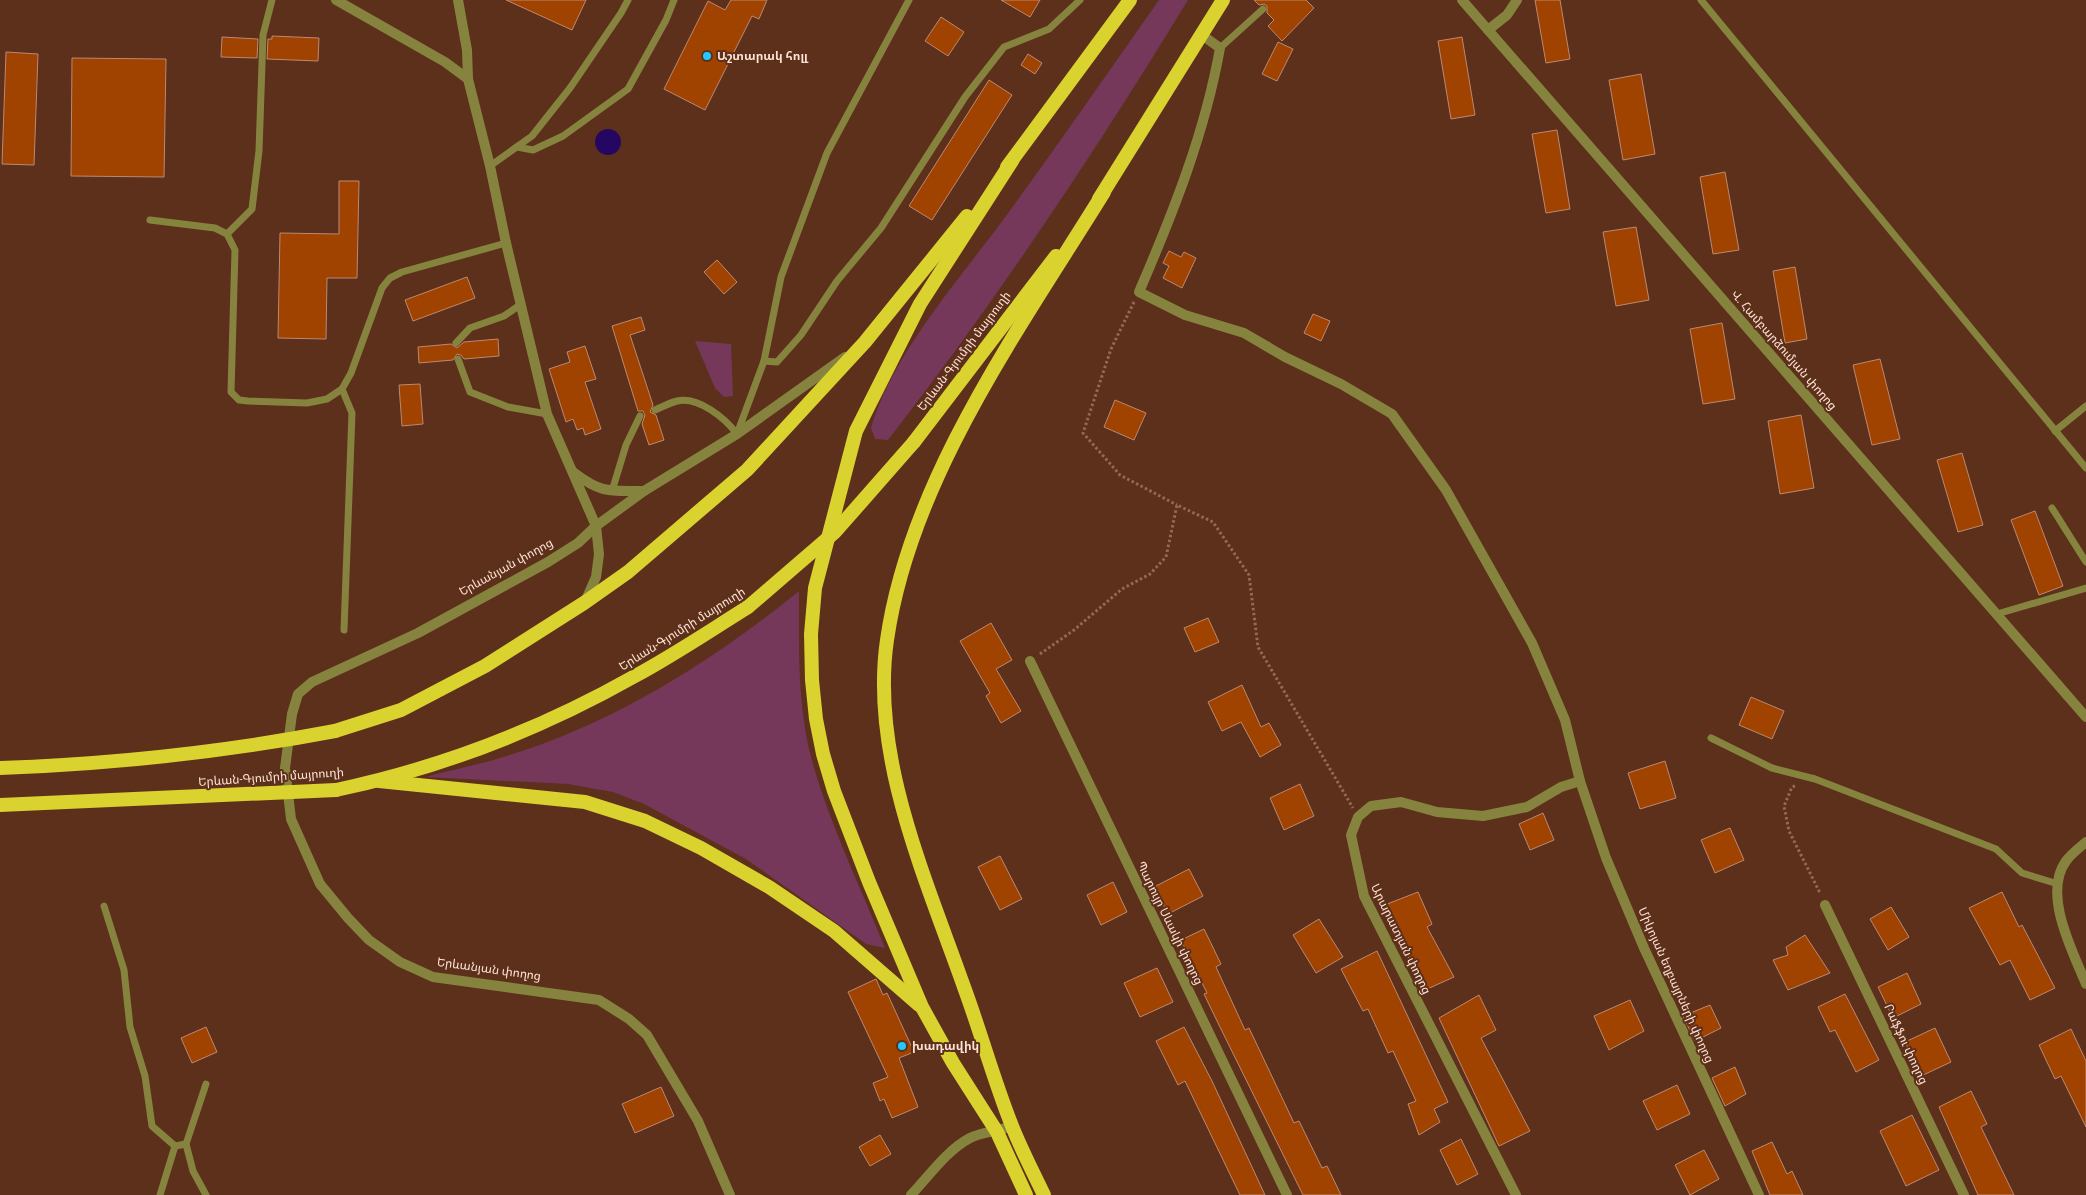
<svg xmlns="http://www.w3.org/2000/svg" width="2086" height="1195" viewBox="0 0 2086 1195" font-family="'Roboto Condensed','Noto Sans Armenian',sans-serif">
  <rect width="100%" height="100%" fill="#5c301a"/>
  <g fill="#75385b">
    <path d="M1159,0H1188C1095,152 997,300 888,440L875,439L871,428C893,353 959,280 1006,216C1058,145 1108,72 1159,0Z"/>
    <path d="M695,341L731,344L733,396L724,397L715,388Z"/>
    <path d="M799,591C799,648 797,705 812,761C830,825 860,886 885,948L866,944L746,859L644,804L613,792L568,784L426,777C451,770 478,765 503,757C611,725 712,662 799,591Z"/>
  </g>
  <circle fill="#250763" cx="608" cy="142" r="13"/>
  <g fill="#a04200" stroke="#bd8971">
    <path d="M506,0H586L572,30Z"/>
    <path d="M731,0H767L759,19L752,16L705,110L664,89L708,1L725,10Z"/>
    <path d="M1001,0H1040L1030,17Z"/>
    <path d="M1254,0H1306L1314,8L1282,41L1268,26L1274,20L1267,13V6L1264,4L1259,5Z"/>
    <path d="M1535,0H1560L1570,59L1546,63Z"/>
    <path d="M941,17L964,32L948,56L925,41Z"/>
    <path d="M272,36L319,38L318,61L267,59L268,39H272Z"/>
    <path d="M222,37L258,39L257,58L221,57Z"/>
    <path d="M1462,37L1475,115L1451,119L1438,41Z"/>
    <path d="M1278,42L1293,49L1277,81L1262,74Z"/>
    <path d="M6,52L38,54L34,165L2,164Z"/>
    <path d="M1028,54L1042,63L1035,74L1021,65Z"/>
    <path d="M72,58L166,59L164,177L71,176Z"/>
    <path d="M1641,74L1655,154L1623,160L1609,80Z"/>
    <path d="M989,80L1012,95L932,220L909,206Z"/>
    <path d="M1557,130L1570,209L1546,213L1532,134Z"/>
    <path d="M1725,172L1739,250L1713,254L1700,177Z"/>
    <path d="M339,181H359L357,278H327L326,339L278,338L280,233L339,234Z"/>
    <path d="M1636,227L1649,300L1616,306L1603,232Z"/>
    <path d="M1169,251L1181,257L1184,252L1196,258L1182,288L1163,278L1169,266L1163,263Z"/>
    <path d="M717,260L737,282L724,294L704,272Z"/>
    <path d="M1795,267L1807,339L1785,343L1773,271Z"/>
    <path d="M467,277L475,298L413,321L405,300Z"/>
    <path d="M1313,314L1330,321L1321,341L1304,333Z"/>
    <path d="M641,317L645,330L630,335L653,405L650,412L656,415L664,440L649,445L642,424L645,415L643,411H638L612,326Z"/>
    <path d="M1722,323L1735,399L1703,404L1690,329Z"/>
    <path d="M498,339L499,356L464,359L461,355L457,354L453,360L419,363L418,347L451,344L457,348L464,342Z"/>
    <path d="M585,346L596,379L585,382L601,429L585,435L583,428L577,430L573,419L566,422L549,369L570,362L567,352Z"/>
    <path d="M1880,359L1900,439L1872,445L1853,365Z"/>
    <path d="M420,384L423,424L402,426L399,385Z"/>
    <path d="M1115,400L1146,413L1134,440L1104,427Z"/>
    <path d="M1801,415L1814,488L1780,494L1768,421Z"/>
    <path d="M1962,453L1983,525L1958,532L1937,460Z"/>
    <path d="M2035,511L2063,586L2039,595L2011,520Z"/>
    <path d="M1208,618L1219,642L1195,652L1184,628Z"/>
    <path d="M991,623L1012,660L996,669L1021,711L1001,723L986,696L990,693L960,641Z"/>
    <path d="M1242,685L1261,727L1269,723L1281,745L1260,757L1241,722L1222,731L1208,702Z"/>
    <path d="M1751,697L1784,711L1772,739L1739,725Z"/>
    <path d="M1665,761L1676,798L1640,809L1628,773Z"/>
    <path d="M1300,784L1314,816L1284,830L1270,798Z"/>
    <path d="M1543,813L1554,840L1530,850L1519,824Z"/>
    <path d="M1730,828L1744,860L1715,873L1701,840Z"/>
    <path d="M1000,856L1022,899L1000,910L978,867Z"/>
    <path d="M1189,869L1203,896L1168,914L1154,887Z"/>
    <path d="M1113,882L1127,912L1101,925L1087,895Z"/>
    <path d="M1418,892L1432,924L1427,927L1454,977L1425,990L1382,906Z"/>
    <path d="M2002,892L2019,927L2022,925L2055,988L2030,1000L2010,960L2000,965L1969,908Z"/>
    <path d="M1891,907L1909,937L1888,950L1870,919Z"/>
    <path d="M1319,919L1343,957L1316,973L1293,935Z"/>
    <path d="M1204,929L1221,964L1216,967L1245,1030L1249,1028L1294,1123L1299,1121L1322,1168L1327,1166L1341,1195H1303L1219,1025L1204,994L1207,993L1181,940Z"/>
    <path d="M1805,935L1830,973L1788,990L1773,960L1788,955L1786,947Z"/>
    <path d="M1377,951L1448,1102L1434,1109L1440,1122L1419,1135L1408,1104L1416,1101L1393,1051L1388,1053L1368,1009L1363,1011L1341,969Z"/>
    <path d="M1157,968L1173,1002L1140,1017L1124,983Z"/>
    <path d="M1907,973L1921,1004L1893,1018L1878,987Z"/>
    <path d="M876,979L883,995L887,993L914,1052L899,1058L918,1107L892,1118L884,1099L880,1101L873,1083L888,1077L848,992Z"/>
    <path d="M1845,994L1879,1060L1856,1072L1835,1030L1830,1032L1818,1007Z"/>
    <path d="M1479,995L1496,1030L1481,1038L1530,1131L1499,1146L1439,1018Z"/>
    <path d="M1630,1000L1644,1031L1609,1050L1594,1016Z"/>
    <path d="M1710,1005L1721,1028L1695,1041L1683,1016Z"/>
    <path d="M206,1027L217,1052L192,1063L181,1038Z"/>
    <path d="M1184,1027L1212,1081L1265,1195H1240L1185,1081L1178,1085L1156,1041Z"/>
    <path d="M1935,1028L1951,1062L1921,1076L1905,1042Z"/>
    <path d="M2071,1029L2086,1061V1127L2061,1076L2055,1079L2039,1045Z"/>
    <path d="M1735,1067L1746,1094L1725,1106L1712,1078Z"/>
    <path d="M1677,1085L1690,1114L1657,1130L1643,1101Z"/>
    <path d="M661,1087L674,1116L635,1133L622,1104Z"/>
    <path d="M1971,1091L1987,1124L1981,1127L2014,1195H1978L1939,1107Z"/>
    <path d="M1912,1115L1939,1170L1906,1186L1880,1131Z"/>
    <path d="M880,1135L891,1154L870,1166L859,1147Z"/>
    <path d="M1461,1139L1478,1174L1457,1185L1440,1150Z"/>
    <path d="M1772,1142L1787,1174L1792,1171L1803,1195H1770L1752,1151Z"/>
    <path d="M1704,1150L1719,1179L1690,1195L1675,1165Z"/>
  </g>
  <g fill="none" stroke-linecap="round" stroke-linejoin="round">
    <g stroke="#926b58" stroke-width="3" stroke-dasharray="2.5 2.5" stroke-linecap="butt">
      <path d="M1134,302L1111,349L1083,433L1120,475L1177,505"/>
      <path d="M1040,654L1074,630L1122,589L1150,574L1166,557L1177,505L1213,522L1249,575L1258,647L1353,808"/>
      <path d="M1795,786L1792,787L1784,806L1789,831L1820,893"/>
    </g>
    <g stroke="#86833f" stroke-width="7">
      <path d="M1701,0L2086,468"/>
      <path d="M1220,48L1263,9"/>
      <path d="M517,147L533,150L563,136L628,89L666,20L674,0"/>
      <path d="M490,166L532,136L570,88L621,13L628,0"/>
      <path d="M150,220L215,228L227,234L235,250L231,392L239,400L248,401L307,403L327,399L342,389L351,373L382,288L390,278L402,272L506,243"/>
      <path d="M227,234L252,209L259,151L263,35L272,0"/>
      <path d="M456,343L470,328L504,316L520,305"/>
      <path d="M458,359L470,392L508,407L547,414"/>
      <path d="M764,361L777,362L801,335L837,281L881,228L965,97L1004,47L1049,29L1080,0"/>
      <path d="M342,389L352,413L344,630"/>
      <path d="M655,410C662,407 669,403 677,401C698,396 725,418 737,434"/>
      <path d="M2055,431L2086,406"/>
      <path d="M737,434L764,361L781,277L827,153L909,0"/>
      <path d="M612,491L626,445L640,416"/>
      <path d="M2052,508L2086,562"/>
      <path d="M1997,614L2086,588"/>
      <path d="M1711,738L1772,768L1815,779L1996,849L2022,873L2058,884"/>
      <path d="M104,906L124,970L130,1027L145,1076L152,1126L175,1146L186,1144"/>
      <path d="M160,1195L175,1146"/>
      <path d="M206,1195L193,1171L186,1144L206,1084"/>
    </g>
    <g stroke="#86833f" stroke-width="10">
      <path d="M336,0L445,62L468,79"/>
      <path d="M458,0L467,50L468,79L490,166L506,243L547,414L596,526L599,554L596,577L585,602"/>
      <path d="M1462,0L2086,717"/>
      <path d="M1488,30L1507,15L1517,0"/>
      <path d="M1202,35L1220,48C1205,133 1173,213 1139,292L1185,315L1244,333L1285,357L1341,384L1392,414L1446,490L1532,643L1565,720L1580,781L1606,858L1644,948L1759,1195"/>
      <path d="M573,472C602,494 609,491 644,491"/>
      <path d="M1030,661L1287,1195"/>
      <path d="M2086,842C2079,848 2071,854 2066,861C2042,894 2073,952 2086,984"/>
      <path d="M1825,905L1964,1195"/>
      <path d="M730,1195L698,1121L647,1035L629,1019L599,1000L433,977L400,962L369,940L348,918L320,884L291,819L285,768L292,714L298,694L312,682L418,633L548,562L578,543L596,526L644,491L737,434L845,357"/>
      <path d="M911,1195C929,1176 947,1150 970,1138C981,1132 999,1131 1012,1126"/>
      <path d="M1516,1195L1364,896L1351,835L1358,817L1371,806L1401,802L1437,812L1483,816L1527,807L1561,787L1580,781"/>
    </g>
    <g stroke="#dad22e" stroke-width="14">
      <path d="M1012,161L920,304L856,431L815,588L811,634L812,680L816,719L823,754L834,791L869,882L922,1007L953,1063L997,1132L1026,1195"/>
      <path d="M1007,167L1130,0"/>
      <path d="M1099,199L1223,0"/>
      <path d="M914,442L1056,256"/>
      <path d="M335,731L401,710L485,666L584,603L628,572L747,470L865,342L967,216"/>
      <path d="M379,781L585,802L645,821L701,848L769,887L834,931L919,1005"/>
      <path d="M336,790C440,768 543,728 635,676C674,655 711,630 748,607"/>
      <path d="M1044,1195C1033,1172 1021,1149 1012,1126C994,1081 981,1033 964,987C926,879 870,756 887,640C910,479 1020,328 1104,192"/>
    </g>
    <g stroke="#dad22e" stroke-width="14">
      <path d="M748,607L835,532L914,442"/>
      <path d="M0,768C112,764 225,752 335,731"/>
      <path d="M0,805L336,790"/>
    </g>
  </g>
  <g fill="#23c9fe" stroke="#5c301a" stroke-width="2">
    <circle cx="707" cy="56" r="5"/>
    <circle cx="902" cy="1046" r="5"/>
  </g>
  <g text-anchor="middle" stroke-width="4" stroke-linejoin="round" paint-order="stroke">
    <g font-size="12" font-weight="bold" fill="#ffe3d5" stroke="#5c301a" text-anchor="start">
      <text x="717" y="60">Աշտարակ հոլլ</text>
      <text x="912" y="1050">խադավիկ</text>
    </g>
    <g font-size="12" fill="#ffe3d5" stroke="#5c301a">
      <text transform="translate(1784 350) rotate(49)" y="4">Վ. Համբարձումյան փողոց</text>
      <text transform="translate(964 351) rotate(-53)" y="4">Երևան-Գյումրի մայրուղի</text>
      <text transform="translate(506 567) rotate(-29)" y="4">Երևանյան փողոց</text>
      <text transform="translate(682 629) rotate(-32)" y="4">Երևան-Գյումրի մայրուղի</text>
      <text transform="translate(271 777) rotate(-4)" y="4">Երևան-Գյումրի մայրուղի</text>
      <text transform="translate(1170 923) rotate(64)" y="4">Պարույր Սևակի փողոց</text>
      <text transform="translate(1401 939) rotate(64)" y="4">Արարատյան փողոց</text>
      <text transform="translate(489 969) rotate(8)" y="4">Երևանյան փողոց</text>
      <text transform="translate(1676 985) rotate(66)" y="4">Միկոյան եղբայրների փողոց</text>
      <text transform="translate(1906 1044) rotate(65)" y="4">Րաֆֆու փողոց</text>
    </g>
  </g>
</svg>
